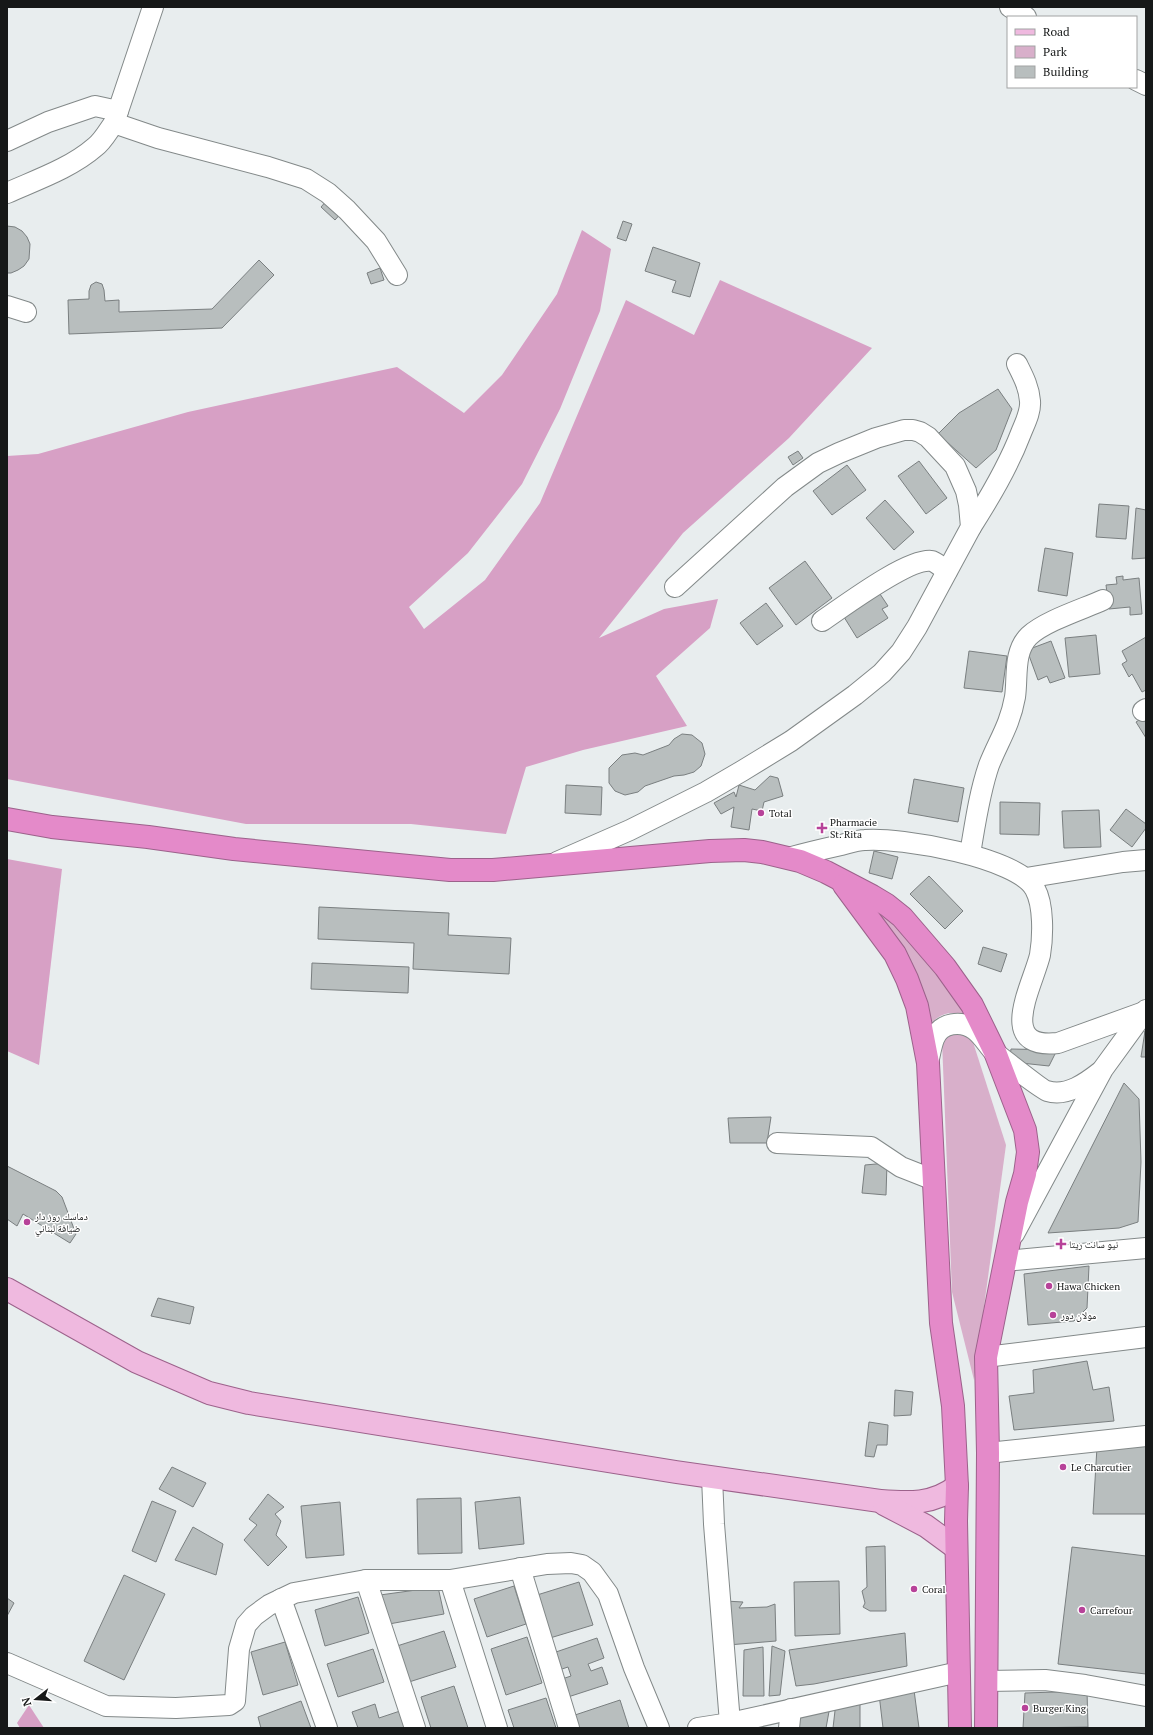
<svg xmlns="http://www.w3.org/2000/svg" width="1153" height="1735" viewBox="0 0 1153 1735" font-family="'PT Serif','Noto Naskh Arabic',serif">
  <rect width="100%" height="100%" fill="#e8edee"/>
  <g fill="#d8afca">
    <path d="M862,897C905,929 937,971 967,1015C949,1011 943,1012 930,1024Z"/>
    <path d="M957,1032L972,1039L1006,1145L974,1380L952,1292L942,1041L948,1033Z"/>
  </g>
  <g fill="#d7a0c5">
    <path d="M582,230L611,249L600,311L560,409L522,484L468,553L409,607L424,629L485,580L540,503L626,300L694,335L720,280L872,348L789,438L683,533L599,638L664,609L718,599L710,628L656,676L687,726L583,750L526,767L506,834L411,824H246L7,779V456L38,454L188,412L397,367L464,413L502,375L557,294Z"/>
    <path d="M7,859L62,869L39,1065L7,1051Z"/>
    <path d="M29,1705L44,1728H20L17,1723Z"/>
  </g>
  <g fill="#b8bebe" stroke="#7a7f80">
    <path d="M328,199L342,212L335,220L321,207Z"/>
    <path d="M623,221L632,224L626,241L617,238Z"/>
    <path d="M7,226L15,227L22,231L27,237L30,244L29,259L24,266L18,270L11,273H7Z"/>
    <path d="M653,247L700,263L690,297L672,292L676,281L645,271Z"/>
    <path d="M259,260L274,275L222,328L69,334L68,300L89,299V291L91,285L96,282L102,284L104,290L105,301L119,300V312L212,309Z"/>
    <path d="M380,268L384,280L371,284L367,273Z"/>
    <path d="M998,389L1012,409L996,450L976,468L938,434L959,413Z"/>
    <path d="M798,451L803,458L793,465L788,457Z"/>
    <path d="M919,461L947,498L926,514L898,476Z"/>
    <path d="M847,465L866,490L832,515L813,491Z"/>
    <path d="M885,500L914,532L894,550L866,518Z"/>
    <path d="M1099,504L1129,506L1126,539L1096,537Z"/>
    <path d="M1136,508L1146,510V558L1132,559Z"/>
    <path d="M1045,548L1073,553L1067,596L1038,591Z"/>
    <path d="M805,561L832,598L796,625L769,588Z"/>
    <path d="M1123,576V580L1139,578L1142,614L1130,615V607L1109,609L1106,585L1117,584L1116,577Z"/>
    <path d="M880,594L888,606L882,609L888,618L857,638L844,617Z"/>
    <path d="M766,603L783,626L757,645L740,623Z"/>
    <path d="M1096,635L1100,674L1069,677L1065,638Z"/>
    <path d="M1146,637V690L1142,692L1132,674L1129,677L1122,664L1127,661L1122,651Z"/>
    <path d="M1051,641L1065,678L1050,683L1047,676L1038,680L1027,650Z"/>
    <path d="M969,651L1007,656L1002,692L964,688Z"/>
    <path d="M1146,716V738L1136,722Z"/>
    <path d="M682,734L692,735L702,743L705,754L701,766L694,772L684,775L674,776L645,786L638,792L625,795L615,791L609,783V768L622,755L635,753L643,755L669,745L674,739Z"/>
    <path d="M770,776L778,778L783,796L764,802L762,811L752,809L749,830L731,827L734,807L721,814L714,803L734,792L736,797L739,785L755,790Z"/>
    <path d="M914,779L964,788L958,822L908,813Z"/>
    <path d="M566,785L602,787L601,815L565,813Z"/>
    <path d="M1000,802L1040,803L1039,835L1000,834Z"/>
    <path d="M1126,809L1146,824V828L1132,847L1110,830Z"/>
    <path d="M1099,810L1101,847L1064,848L1062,811Z"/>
    <path d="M874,851L898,857L892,879L869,873Z"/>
    <path d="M929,876L963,911L945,929L910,894Z"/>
    <path d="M319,907L449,913L448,935L511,938L509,974L413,969L414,943L318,939Z"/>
    <path d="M983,947L1007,954L1001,972L978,964Z"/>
    <path d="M312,963L409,967L408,993L311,989Z"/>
    <path d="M1145,1031L1146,1057H1141Z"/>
    <path d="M1011,1049L1057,1050L1049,1066L1021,1063L1010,1056Z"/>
    <path d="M1124,1083L1139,1099L1141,1162L1138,1222L1119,1228L1048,1233Z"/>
    <path d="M771,1117L767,1143H730L728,1118Z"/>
    <path d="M887,1163L886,1195L862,1193L865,1165Z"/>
    <path d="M7,1166L56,1191L62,1197L76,1234L70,1243L23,1214L17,1226L7,1219Z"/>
    <path d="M1089,1266L1087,1308L1074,1321L1028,1325L1024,1274Z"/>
    <path d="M158,1298L194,1307L190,1324L151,1316Z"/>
    <path d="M1087,1361L1093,1390L1109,1387L1114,1421L1014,1430L1009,1396L1034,1393L1033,1370Z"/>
    <path d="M895,1390L913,1392L911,1415L894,1416Z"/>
    <path d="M869,1422L888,1425L887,1445H877L874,1457L865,1456Z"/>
    <path d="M1146,1446V1514H1093L1097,1447Z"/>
    <path d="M172,1467L206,1483L193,1507L159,1489Z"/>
    <path d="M268,1494L284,1507L275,1514L281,1521L276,1535L287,1547L268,1566L244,1540L257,1525L249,1519Z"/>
    <path d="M520,1497L524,1544L479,1549L475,1502Z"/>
    <path d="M461,1498L462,1553L418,1554L417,1499Z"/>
    <path d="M152,1501L176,1511L156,1562L132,1551Z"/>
    <path d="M340,1502L344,1555L306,1558L301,1506Z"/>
    <path d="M193,1527L223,1544L216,1575L175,1560Z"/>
    <path d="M885,1546L886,1611H870L863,1607L865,1603L862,1591L867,1587L866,1547Z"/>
    <path d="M1072,1547L1146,1556V1674L1058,1664Z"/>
    <path d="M124,1575L165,1594L124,1680L84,1661Z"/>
    <path d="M839,1581L840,1634L795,1636L794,1582Z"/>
    <path d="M579,1582L593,1625L550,1638L537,1595Z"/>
    <path d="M514,1586L526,1624L487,1637L474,1599Z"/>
    <path d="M438,1587L444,1614L389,1624L380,1595Z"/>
    <path d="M358,1597L369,1633L325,1646L315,1610Z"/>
    <path d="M7,1598L14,1603L7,1616Z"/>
    <path d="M725,1601L743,1602L739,1608L767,1607L775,1604L776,1641L728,1645Z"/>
    <path d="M444,1631L456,1667L409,1682L397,1646Z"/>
    <path d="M905,1633L907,1666L814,1684L796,1686L789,1650Z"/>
    <path d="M527,1637L542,1683L506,1695L491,1649Z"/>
    <path d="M597,1638L604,1658L588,1664L591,1671L602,1667L608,1684L568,1697L562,1679L571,1676L568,1667L559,1670L553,1653Z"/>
    <path d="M285,1642L298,1685L263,1695L251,1652Z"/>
    <path d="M772,1646L785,1651L780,1695L769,1696Z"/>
    <path d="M763,1647L764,1696H743L744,1650Z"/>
    <path d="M373,1649L384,1682L338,1697L327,1664Z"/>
    <path d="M454,1686L468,1728H431L421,1697Z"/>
    <path d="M914,1690L919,1728H883L879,1694Z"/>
    <path d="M1087,1691L1088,1727L1023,1728L1025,1693Z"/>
    <path d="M546,1698L556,1728H514L508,1710Z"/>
    <path d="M860,1698V1728H833L836,1702Z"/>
    <path d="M620,1700L629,1728H579L575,1715Z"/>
    <path d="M301,1701L311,1728H261L258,1717Z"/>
    <path d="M375,1704L379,1718L400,1711L406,1728H358L352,1712Z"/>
    <path d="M830,1706L826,1728H798V1722L802,1714Z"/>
  </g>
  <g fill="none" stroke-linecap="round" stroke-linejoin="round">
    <defs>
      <g id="minor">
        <path d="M1010,7L1026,17"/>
        <path d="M1136,80L1146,85"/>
        <path d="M114,123L158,138L268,167L306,179L328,193L347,210L376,241L397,275"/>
        <path d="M7,141L48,122L95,106L118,111"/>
        <path d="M7,193C36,180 71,168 95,147C103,141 108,131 114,123L153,7"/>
        <path d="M7,306L26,312"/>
        <path d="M971,527C990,497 1008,467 1021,433C1025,423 1031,412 1030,401C1029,387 1023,376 1017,364"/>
        <path d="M822,621C843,607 909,557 932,561C937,563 943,568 947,571"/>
        <path d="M1143,711L1146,709"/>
        <path d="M970,854C975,825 979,794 989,765C999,740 1010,725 1015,697C1018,677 1013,652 1029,636C1045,621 1083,609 1103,600"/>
        <path d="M788,858C806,853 823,849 841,845C849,843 857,840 865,840C899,837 1018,857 1035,889C1044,905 1043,937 1040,955C1033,985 995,1050 1058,1043L1144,1012"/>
        <path d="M557,862L630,830L706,792L742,771L791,741L855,695L882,673L901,652L917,627L971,527L969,505L966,491L955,466L928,437L920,432L913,430H904L876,438L839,453L818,463L785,487L675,587"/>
        <path d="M1026,878L1123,862L1146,860"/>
        <path d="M928,1063C930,1055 931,1047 934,1039C940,1022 962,1020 975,1030C983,1036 988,1046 995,1053C1002,1058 1042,1090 1047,1091C1067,1097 1086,1083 1100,1072"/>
        <path d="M777,1143L871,1147L901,1167L934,1180"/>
        <path d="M1014,1234L1103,1069L1146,1010"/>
        <path d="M1005,1261L1146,1248"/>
        <path d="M986,1357L1146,1337"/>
        <path d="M988,1453L1146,1436"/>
        <path d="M712,1477L714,1524L730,1723"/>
        <path d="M520,1568L569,1728"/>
        <path d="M366,1580L415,1728"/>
        <path d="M450,1580L497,1728"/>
        <path d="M281,1599L327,1728"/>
        <path d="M7,1663L106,1706L176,1708L229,1705L235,1701L239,1649L246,1625L254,1616L269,1605L294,1593L366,1580H450L547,1564L571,1563L582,1565L592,1572L608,1594L634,1668L659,1728"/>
        <path d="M986,1681L1045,1680L1085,1685L1146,1696"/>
        <path d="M698,1728L730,1723L959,1672"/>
        <path d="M789,1728L791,1709"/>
      </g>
      <g id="major">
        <path d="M7,1289L137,1362L209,1393L249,1403L676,1472L880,1501C908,1503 933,1505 957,1486"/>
        <path d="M884,1504L926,1526L956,1548"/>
      </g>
      <g id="highway">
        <path d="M7,819L52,827L148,837L234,849L450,870H493L710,851L744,850L762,852L800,861L826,872L872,896L887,905L902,917L945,967L972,1005L995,1052L1025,1130L1028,1152L1025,1174L1017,1202L986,1357L988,1453L986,1728"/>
        <path d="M844,885L895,954L907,979L917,1006L928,1063L941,1323L953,1406L957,1486L956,1521L960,1728"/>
      </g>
    </defs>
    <use href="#minor" stroke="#838989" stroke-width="22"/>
    <use href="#major" stroke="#9c628b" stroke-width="24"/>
    <use href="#highway" stroke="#9c628b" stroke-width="24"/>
    <use href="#minor" stroke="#fff" stroke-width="20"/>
    <use href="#major" stroke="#efb9df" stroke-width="22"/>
    <use href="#highway" stroke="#e48ac9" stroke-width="22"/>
  </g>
  <g fill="#b74299" stroke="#fff" stroke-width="1.5">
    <circle cx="761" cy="813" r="4"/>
    <path d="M820 822h4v4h4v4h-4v4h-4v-4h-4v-4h4z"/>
    <circle cx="27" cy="1222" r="4"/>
    <path d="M1059 1238h4v4h4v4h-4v4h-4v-4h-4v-4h4z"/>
    <circle cx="1049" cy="1286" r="4"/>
    <circle cx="1053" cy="1315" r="4"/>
    <circle cx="1063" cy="1467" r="4"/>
    <circle cx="914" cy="1589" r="4"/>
    <circle cx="1082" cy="1610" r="4"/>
    <circle cx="1025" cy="1708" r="4"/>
  </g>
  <g text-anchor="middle" stroke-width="3" stroke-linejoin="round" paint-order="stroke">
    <g font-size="10" fill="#161818" stroke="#fff" text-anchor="start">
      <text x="769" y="817">Total</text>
      <text x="830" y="826">Pharmacie<tspan x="830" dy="12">St. Rita</tspan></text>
      <text x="35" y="1220">دماسك روز دار<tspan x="35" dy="12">ضيافة لبناني</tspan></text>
      <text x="1069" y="1248">نيو سانت ريتا</text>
      <text x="1057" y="1290">Hawa Chicken</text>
      <text x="1061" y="1319">مولان دور</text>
      <text x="1071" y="1471">Le Charcutier</text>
      <text x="922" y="1593">Coral</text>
      <text x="1090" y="1614">Carrefour</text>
      <text x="1033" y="1712">Burger King</text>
    </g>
  </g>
  <rect width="1153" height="1735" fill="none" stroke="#161818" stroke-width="16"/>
  <rect x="1007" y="16" width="130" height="72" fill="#ffffff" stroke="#a2a3a3"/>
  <rect x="1015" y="29" width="20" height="6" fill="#efb9df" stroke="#a2a3a3"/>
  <text x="1043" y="36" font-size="12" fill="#161818">Road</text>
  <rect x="1015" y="46" width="20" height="12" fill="#d8afca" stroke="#a2a3a3"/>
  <text x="1043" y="56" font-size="12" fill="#161818">Park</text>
  <rect x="1015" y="66" width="20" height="12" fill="#b8bebe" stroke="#a2a3a3"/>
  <text x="1043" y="76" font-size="12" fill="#161818">Building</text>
  <g transform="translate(36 1699) rotate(253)" stroke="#ffffff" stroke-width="3" paint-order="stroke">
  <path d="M0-3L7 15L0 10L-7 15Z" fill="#161818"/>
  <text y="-6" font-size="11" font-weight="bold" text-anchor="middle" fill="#161818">N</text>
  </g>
</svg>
